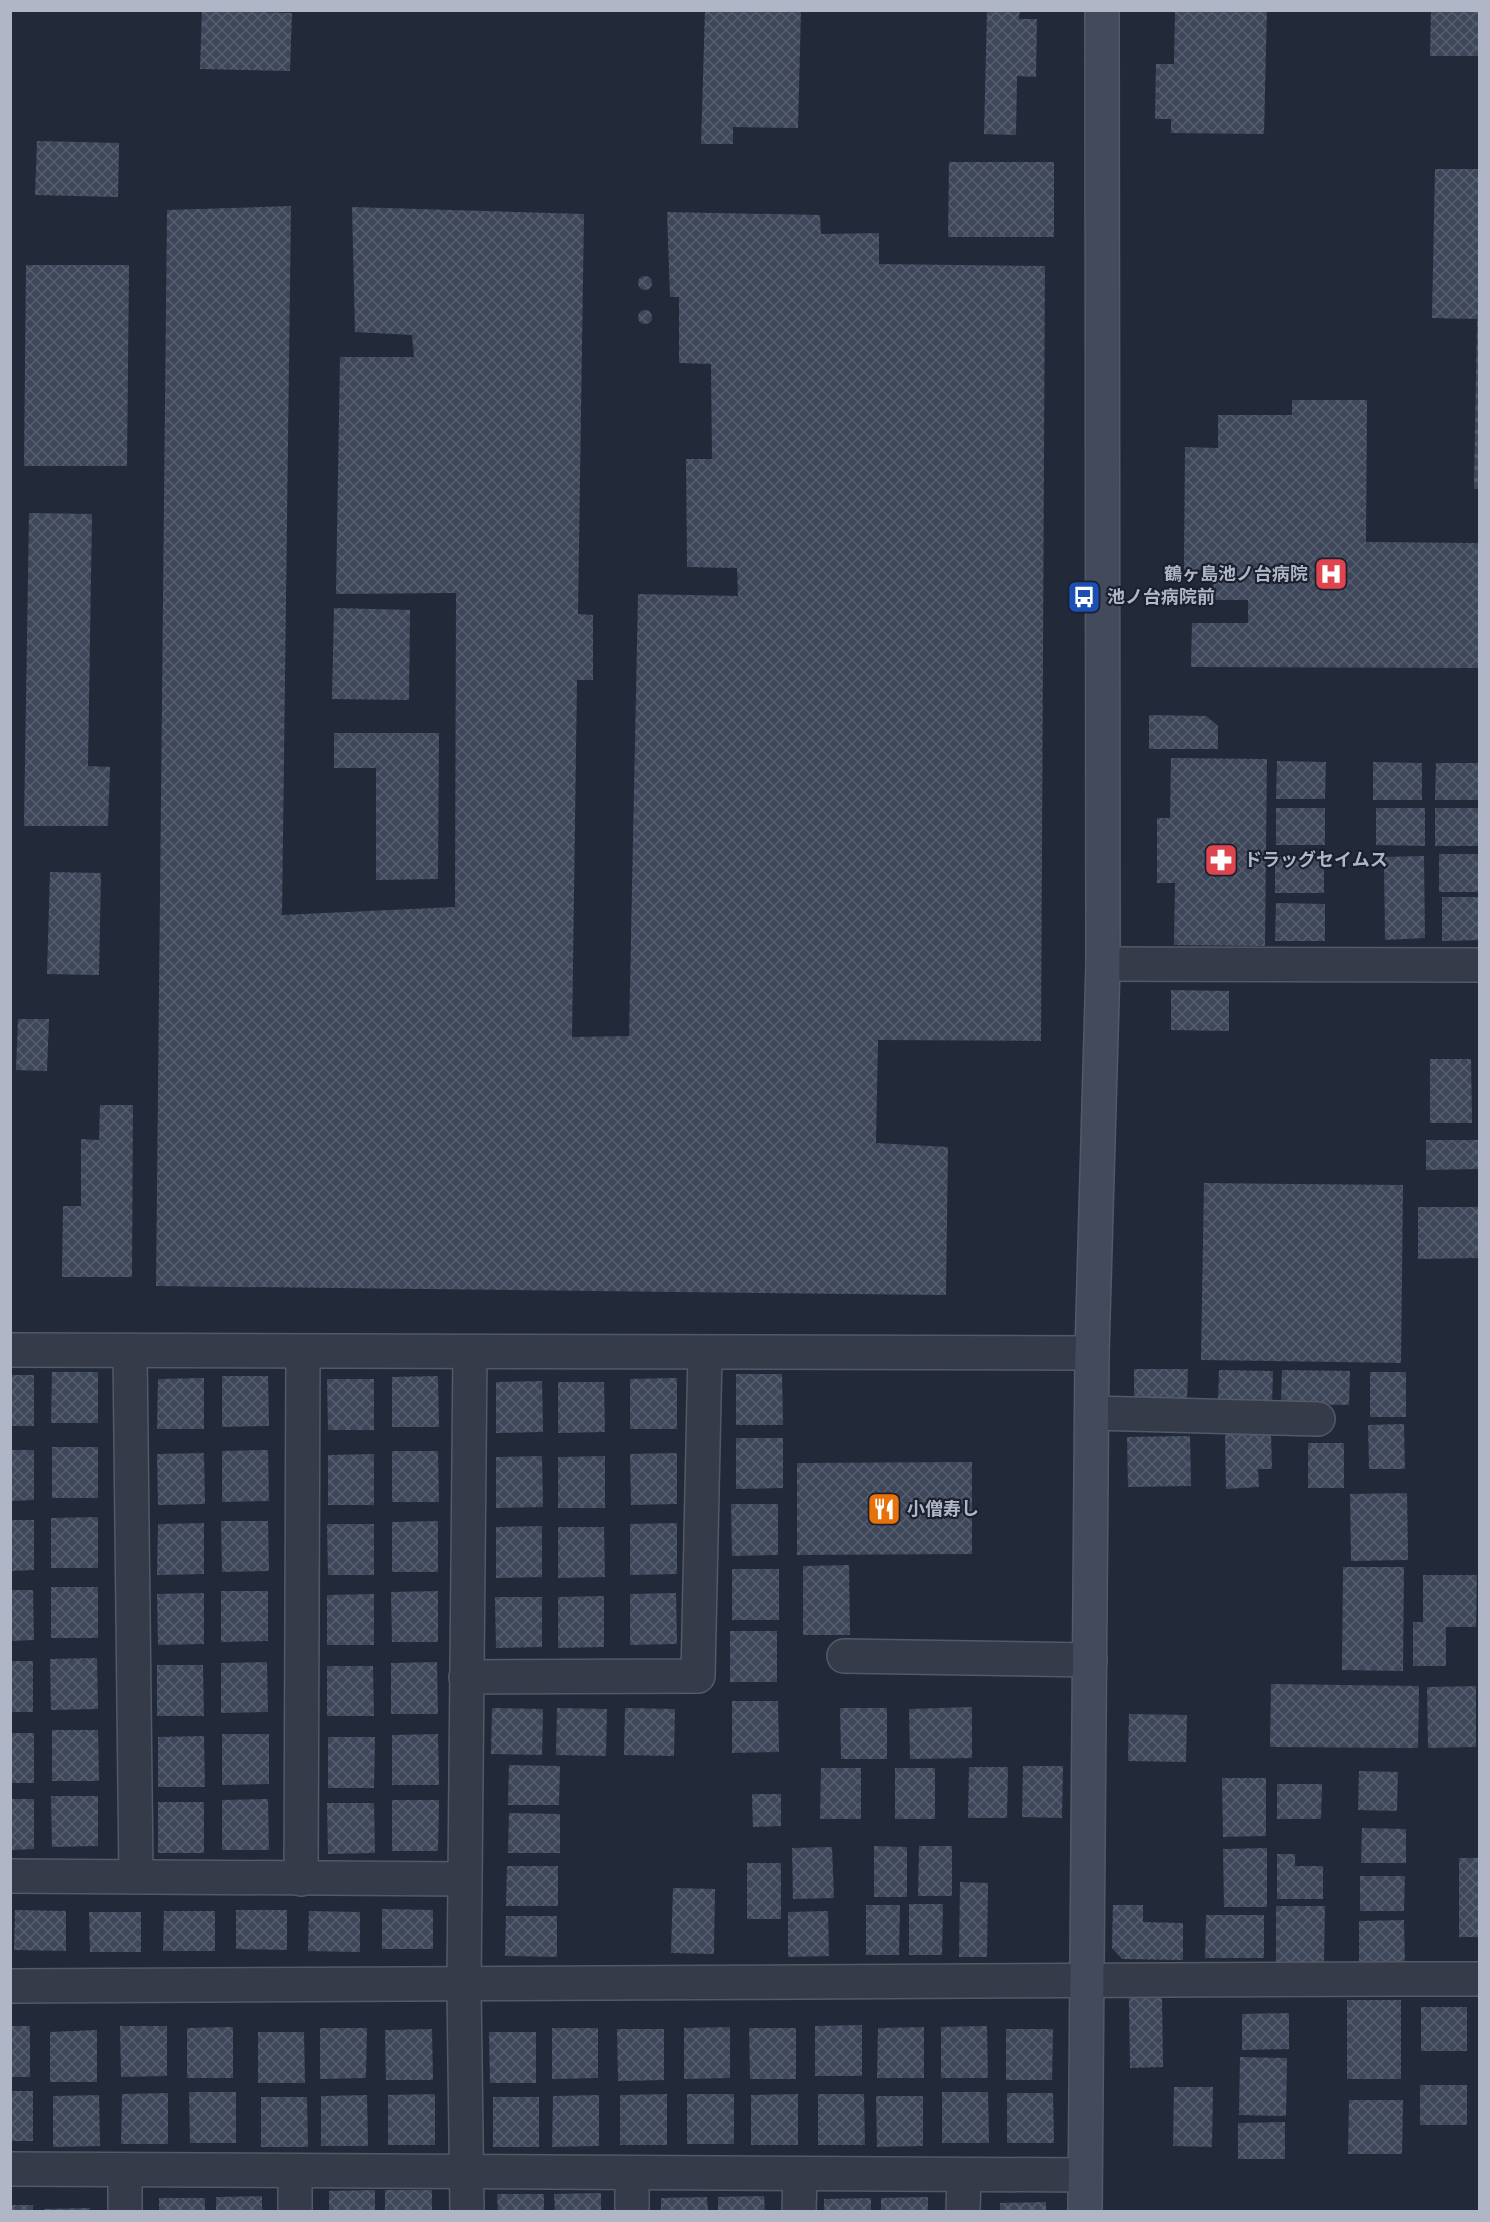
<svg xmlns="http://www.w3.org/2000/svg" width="1490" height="2222" viewBox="0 0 1490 2222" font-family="Lato,'Noto Sans JP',sans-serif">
  <defs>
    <pattern id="building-cross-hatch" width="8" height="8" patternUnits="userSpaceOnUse" patternTransform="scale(1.5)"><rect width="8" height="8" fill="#3e4759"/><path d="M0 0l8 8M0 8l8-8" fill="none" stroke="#575f6f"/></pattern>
  </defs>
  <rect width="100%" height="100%" fill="#222939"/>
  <g fill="url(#building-cross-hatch)">
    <path d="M202,10L292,13L290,71L200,69Z"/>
    <path d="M705,10H801L798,128L733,127V144H701Z"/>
    <path d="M987,10H1020L1019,19H1037L1036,77L1017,76L1016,135L984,134Z"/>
    <path d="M1175,10H1267L1264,134L1171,133V119H1155L1156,64H1174Z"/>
    <path d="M1431,10H1480V56H1430Z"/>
    <path d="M37,141L119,143L118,197L35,195Z"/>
    <path d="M949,162H1054V237H948Z"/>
    <path d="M1435,169H1480V489H1474L1477,319L1432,318Z"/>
    <path d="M291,206L282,915L455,907L456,593L336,594L340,357H414L412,335L355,332L352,207L584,214L578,614L593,615V680H577L572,1037L629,1036L638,594L738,596L737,568L687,567L686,459H712L711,364L679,363V297H670L667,212L820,215L821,234L879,233V264L1045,266L1041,1041L878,1040L876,1143L948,1147L946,1295L156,1286L167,210Z"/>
    <path d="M26,265H129L127,466H24Z"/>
    <circle cx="645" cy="283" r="7"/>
    <circle cx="645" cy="317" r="7"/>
    <path d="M1292,400H1367L1366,542L1480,543V668L1191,667L1192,623H1248V600H1213V570H1184L1185,447L1218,448V415H1292Z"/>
    <path d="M29,513L92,514L88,766L110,767L108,826H24Z"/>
    <path d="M334,608L410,610L409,700L332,699Z"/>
    <path d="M1149,715L1206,716L1218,726V749H1149Z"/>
    <path d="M334,733H439L438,879L376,880V768H334Z"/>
    <path d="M1171,758L1267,759L1265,946L1174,945L1175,883H1157V818H1170Z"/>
    <path d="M1277,761L1326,762L1325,799H1276Z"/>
    <path d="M1373,762L1422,763V800H1373Z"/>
    <path d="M1436,763H1480V800H1435Z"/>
    <rect x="1276" y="808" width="49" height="37"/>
    <path d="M1376,808H1425V846L1376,845Z"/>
    <rect x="1435" y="808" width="45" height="38"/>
    <rect x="1439" y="854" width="41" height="38"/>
    <rect x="1275" y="856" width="49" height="37"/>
    <path d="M1424,856L1425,938L1385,940L1384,857Z"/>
    <path d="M50,872L101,873L99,975L47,974Z"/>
    <path d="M1442,897H1480V940L1442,941Z"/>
    <path d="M1276,903L1325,904V941H1275Z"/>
    <path d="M1171,990L1229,991V1031L1171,1030Z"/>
    <path d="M18,1019H49L47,1071L16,1070Z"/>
    <path d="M1430,1059H1471L1472,1123H1430Z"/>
    <path d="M100,1105H133L132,1277H62L63,1206H81V1139L99,1140Z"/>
    <path d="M1426,1140H1480V1169L1426,1170Z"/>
    <path d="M1204,1183L1403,1185L1401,1363L1201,1360Z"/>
    <path d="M1418,1207H1480V1258L1418,1259Z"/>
    <path d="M1134,1369H1188L1187,1402H1134Z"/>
    <path d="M1219,1370L1273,1371L1272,1404L1218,1403Z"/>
    <path d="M1282,1370L1350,1371L1349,1405L1281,1404Z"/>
    <path d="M52,1372H98V1423H51Z"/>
    <rect x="1370" y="1372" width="36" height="45"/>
    <path d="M736,1374H782L783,1425H736Z"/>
    <rect x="10" y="1375" width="24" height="51"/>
    <path d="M222,1376H268L269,1426L222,1427Z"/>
    <path d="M438,1376L439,1427H392V1377Z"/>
    <path d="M204,1378V1429H157L158,1379Z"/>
    <path d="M677,1378V1429H630V1379Z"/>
    <path d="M327,1379H374V1430H328Z"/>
    <path d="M542,1381L543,1432L496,1433V1382Z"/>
    <path d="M558,1382H604L605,1432L558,1433Z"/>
    <path d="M1404,1424L1405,1469H1369L1368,1425Z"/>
    <path d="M1271,1433L1272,1469H1258L1259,1487L1226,1489L1225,1434Z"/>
    <path d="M1190,1436L1191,1486L1128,1487L1127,1437Z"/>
    <path d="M736,1438H783V1488L736,1489Z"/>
    <rect x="1308" y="1443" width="36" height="45"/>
    <rect x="52" y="1447" width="46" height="51"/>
    <path d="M10,1450H34V1500L10,1501Z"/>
    <path d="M268,1450L269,1501L222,1502V1451Z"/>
    <path d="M392,1451H438L439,1502H392Z"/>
    <path d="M204,1453L205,1504L158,1505L157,1454Z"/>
    <path d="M677,1453V1504L631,1505L630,1454Z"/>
    <path d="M374,1454V1505H328V1455Z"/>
    <path d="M542,1456L543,1507L496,1508V1457Z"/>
    <path d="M605,1456V1508H558V1457Z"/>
    <path d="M972,1462V1554L797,1555V1463Z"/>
    <path d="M1407,1493L1408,1560L1351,1561L1350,1494Z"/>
    <path d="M731,1504H778V1555L732,1556Z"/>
    <path d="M98,1517V1568H51V1518Z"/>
    <path d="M10,1520H34V1570L10,1571Z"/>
    <path d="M221,1521H268L269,1571L222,1572Z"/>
    <path d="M438,1521V1572H392V1522Z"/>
    <path d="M204,1523V1574L157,1575L158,1524Z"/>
    <path d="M677,1523V1574L630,1575V1524Z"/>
    <path d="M327,1524H374V1575H328Z"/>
    <path d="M542,1526V1577L496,1578V1527Z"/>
    <path d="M558,1527H604L605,1577L558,1578Z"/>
    <path d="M849,1565L850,1635H803V1566Z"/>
    <path d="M1343,1567H1404L1403,1671L1342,1670Z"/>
    <rect x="732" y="1569" width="47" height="51"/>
    <path d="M1423,1575H1477L1476,1627H1446V1666H1413V1622H1423Z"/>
    <rect x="51" y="1587" width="47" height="51"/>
    <path d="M10,1590H33L34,1640L10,1641Z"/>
    <path d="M221,1591H268V1641L221,1642Z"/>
    <path d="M438,1591V1642H392L391,1592Z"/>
    <path d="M204,1593V1644L158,1645L157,1594Z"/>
    <path d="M676,1593L677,1644L630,1645V1594Z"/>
    <path d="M374,1594V1645H327V1595Z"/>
    <path d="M604,1596V1647L558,1648V1597Z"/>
    <path d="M495,1597H542V1647L496,1648Z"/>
    <rect x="730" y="1631" width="47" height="51"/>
    <path d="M97,1658L98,1709L51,1710L50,1659Z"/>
    <rect x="10" y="1661" width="23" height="51"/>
    <path d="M267,1662L268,1712L221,1713V1663Z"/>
    <path d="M437,1662L438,1714H391V1663Z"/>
    <path d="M157,1665H203L204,1716H157Z"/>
    <path d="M327,1666H373L374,1716H327Z"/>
    <path d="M1271,1684L1419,1686L1418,1748L1270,1747Z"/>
    <path d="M1476,1686V1747L1428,1748L1427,1687Z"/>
    <path d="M732,1701H778L779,1752L732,1753Z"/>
    <path d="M972,1707V1758L910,1759L909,1709Z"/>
    <path d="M492,1708L543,1709L542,1755L491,1754Z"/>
    <path d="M557,1708L607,1709L606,1756L556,1755Z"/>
    <path d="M625,1708L675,1709L674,1756L624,1755Z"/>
    <path d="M840,1708H887V1759H841Z"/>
    <path d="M1129,1714L1187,1715L1186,1762L1128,1761Z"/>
    <path d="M52,1730H98L99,1781H52Z"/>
    <rect x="10" y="1733" width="24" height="50"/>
    <path d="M222,1734H269V1784L222,1785Z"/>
    <path d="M438,1734L439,1785H392V1735Z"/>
    <path d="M204,1736L205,1787H158V1737Z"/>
    <path d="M328,1737H375L374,1788H328Z"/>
    <path d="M509,1765L560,1766L559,1805H508Z"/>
    <path d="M1023,1766H1063L1062,1818L1022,1817Z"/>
    <path d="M969,1767H1008L1007,1818H968Z"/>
    <path d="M821,1768H861V1819H820Z"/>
    <rect x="895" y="1768" width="40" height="51"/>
    <path d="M1359,1771L1398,1772L1397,1811L1358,1810Z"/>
    <path d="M1222,1778H1266V1836L1223,1837Z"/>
    <path d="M1277,1784H1322L1321,1819H1277Z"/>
    <path d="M752,1794H781V1826L753,1827Z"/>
    <path d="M51,1796H98V1846L52,1847Z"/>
    <path d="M10,1799H34V1849L10,1850Z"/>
    <path d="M268,1799L269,1850H222V1800Z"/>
    <path d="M392,1800H439L438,1851H392Z"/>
    <rect x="158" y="1802" width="46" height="51"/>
    <path d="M327,1803H374L375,1853L328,1854Z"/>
    <path d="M509,1813L560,1814V1853H508Z"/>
    <path d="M1362,1828L1406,1829V1863H1361Z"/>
    <path d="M874,1846L907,1847V1897H874Z"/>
    <path d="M919,1846H952V1896H918Z"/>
    <path d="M832,1847L834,1898L793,1899L792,1848Z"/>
    <path d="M1267,1848V1907H1224L1223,1849Z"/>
    <path d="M1277,1854H1295V1866H1323V1899H1277Z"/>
    <rect x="1459" y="1858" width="21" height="79"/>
    <rect x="747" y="1863" width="34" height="56"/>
    <path d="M507,1866H558V1906H506Z"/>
    <path d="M1360,1876H1405L1404,1911H1360Z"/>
    <path d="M960,1882L988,1883L987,1957H959Z"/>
    <path d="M673,1888L715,1889L714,1954L671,1953Z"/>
    <path d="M909,1904H943L942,1955H909Z"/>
    <path d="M866,1905H900L899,1955H866Z"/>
    <path d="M1113,1905H1143V1922L1183,1923V1960L1122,1959L1112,1948Z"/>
    <path d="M1276,1906H1325L1324,1962H1276Z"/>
    <path d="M382,1909L433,1910V1949H382Z"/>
    <path d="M15,1910L66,1911V1951L14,1950Z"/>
    <path d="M236,1910H287V1950L236,1949Z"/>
    <path d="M164,1911H215V1951H163Z"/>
    <path d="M309,1911L360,1912V1952L308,1951Z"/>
    <path d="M828,1911L829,1956L788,1957V1912Z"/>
    <path d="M89,1912H141V1952H90Z"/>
    <path d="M1206,1915H1264V1958H1205Z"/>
    <path d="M506,1916H557V1957L505,1956Z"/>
    <path d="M1404,1920L1405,1964L1359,1965V1921Z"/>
    <path d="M1129,1998H1162L1163,2067L1130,2068Z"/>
    <rect x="1347" y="2000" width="54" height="79"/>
    <rect x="1421" y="2007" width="46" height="44"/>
    <path d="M1289,2013V2049L1242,2050V2014Z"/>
    <path d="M862,2025V2076H815V2026Z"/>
    <rect x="10" y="2026" width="20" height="51"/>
    <path d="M120,2026H167V2076L121,2077Z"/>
    <path d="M987,2026L988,2078H941V2027Z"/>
    <path d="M233,2027V2078H187V2028Z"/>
    <path d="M730,2027V2078L684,2079V2028Z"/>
    <path d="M924,2027V2078H877L878,2028Z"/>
    <path d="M320,2028H367L366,2078L320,2079Z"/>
    <path d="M552,2028H598V2078L552,2079Z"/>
    <path d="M749,2028H796V2079H750Z"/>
    <path d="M432,2029L433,2080H386L385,2030Z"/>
    <path d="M617,2029H664V2080L618,2081Z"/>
    <path d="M1006,2029H1053L1052,2080H1006Z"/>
    <path d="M97,2030V2082H50V2032Z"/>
    <path d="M258,2032H304L305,2083H258Z"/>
    <path d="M489,2032H536V2083H490Z"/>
    <path d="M1240,2057L1287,2058L1286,2116L1239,2115Z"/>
    <rect x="1420" y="2085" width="47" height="40"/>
    <path d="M1174,2087H1213L1212,2147L1173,2146Z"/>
    <rect x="10" y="2091" width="23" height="50"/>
    <path d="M189,2092H236V2143H190Z"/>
    <path d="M942,2092H988L989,2143H942Z"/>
    <path d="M168,2093V2144H121L122,2094Z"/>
    <path d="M1007,2093H1053L1054,2143H1007Z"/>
    <path d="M435,2094V2145H388V2095Z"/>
    <path d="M667,2094V2145H620V2095Z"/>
    <rect x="687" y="2094" width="47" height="50"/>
    <path d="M798,2094V2145H751V2095Z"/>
    <path d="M818,2094H864L865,2145H818Z"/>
    <path d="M99,2095L100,2146L53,2147V2096Z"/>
    <path d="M367,2095L368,2146H321V2096Z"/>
    <path d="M599,2095V2146L552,2147L553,2096Z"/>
    <path d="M876,2096H923V2146L877,2147Z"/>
    <path d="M261,2097H307L308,2147H261Z"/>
    <rect x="493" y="2097" width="46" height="50"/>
    <path d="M1349,2100H1403L1402,2154H1348Z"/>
    <path d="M1285,2122V2159H1238V2123Z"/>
    <path d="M375,2190V2212H329V2191Z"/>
    <rect x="385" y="2190" width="47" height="22"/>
    <path d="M601,2193V2212H555L554,2194Z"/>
    <path d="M497,2194H544V2212H498Z"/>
    <path d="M262,2196V2212H216V2197Z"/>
    <path d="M764,2196L765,2212H718V2197Z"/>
    <path d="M707,2197L708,2212H661V2198Z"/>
    <path d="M928,2197V2212H881V2198Z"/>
    <rect x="159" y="2198" width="46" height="14"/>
    <path d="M871,2198V2212H824V2199Z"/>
    <path d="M1046,2202V2212H1000V2203Z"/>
    <rect x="10" y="2205" width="23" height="7"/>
    <path d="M90,2208V2212H44V2209Z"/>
  </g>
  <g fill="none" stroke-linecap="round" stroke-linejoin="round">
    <defs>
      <g id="street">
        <path d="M1103,964L1480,965"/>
        <path d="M10,1350L1092,1353"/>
        <path d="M130,1351L136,1877"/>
        <path d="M1092,1413L1318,1419"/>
        <path d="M844,1656L1090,1660"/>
        <path d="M466,1677L698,1676L705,1353"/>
        <path d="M10,1876L464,1879"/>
        <path d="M301,1879L303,1352"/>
        <path d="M10,1986C500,1986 990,1978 1480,1979"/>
        <path d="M10,2169L1085,2175"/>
        <path d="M295,2171V2212"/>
        <path d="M125,2212V2170"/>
        <path d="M467,2212L464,1986L470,1353"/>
        <path d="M632,2212V2173"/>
        <path d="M799,2212L800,2174"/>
        <path d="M963,2212L964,2175"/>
      </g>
      <path id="secondary" d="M1085,2212L1092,1353L1103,964L1102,10"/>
    </defs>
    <use href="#street" stroke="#535967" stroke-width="36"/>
    <use href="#secondary" stroke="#535967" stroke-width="36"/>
    <use href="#street" stroke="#353b49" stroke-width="33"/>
    <use href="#secondary" stroke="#434a5c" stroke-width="33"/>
  </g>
  <defs>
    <symbol id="hospital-square" viewBox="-11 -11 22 22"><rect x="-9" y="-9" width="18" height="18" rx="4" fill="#e0444e" stroke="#1b202e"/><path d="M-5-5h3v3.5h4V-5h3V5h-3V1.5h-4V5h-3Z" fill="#fff"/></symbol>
    <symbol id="bus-square" viewBox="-11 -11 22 22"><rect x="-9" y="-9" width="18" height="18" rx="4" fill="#1a4fb4" stroke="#1b202e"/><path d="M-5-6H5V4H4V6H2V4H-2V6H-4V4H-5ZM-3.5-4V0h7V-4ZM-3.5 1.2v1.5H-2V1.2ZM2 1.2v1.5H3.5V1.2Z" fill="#fff"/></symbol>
    <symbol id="pharmacy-square" viewBox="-11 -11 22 22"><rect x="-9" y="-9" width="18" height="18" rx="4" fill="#e0444e" stroke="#1b202e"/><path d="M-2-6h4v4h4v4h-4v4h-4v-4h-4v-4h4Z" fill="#fff"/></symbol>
    <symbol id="restaurant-square" viewBox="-11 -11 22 22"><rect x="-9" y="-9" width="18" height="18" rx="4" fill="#e8710a" stroke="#1b202e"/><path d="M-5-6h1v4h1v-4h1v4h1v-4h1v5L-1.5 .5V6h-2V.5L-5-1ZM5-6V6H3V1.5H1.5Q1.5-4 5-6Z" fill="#fff"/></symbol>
  </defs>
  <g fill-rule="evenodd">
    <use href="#hospital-square" x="1312" y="555" width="38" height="38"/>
    <use href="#bus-square" x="1065" y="578" width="38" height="38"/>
    <use href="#pharmacy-square" x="1202" y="841" width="38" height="38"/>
    <use href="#restaurant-square" x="865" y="1490" width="38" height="38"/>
  </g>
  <g text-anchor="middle" stroke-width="4.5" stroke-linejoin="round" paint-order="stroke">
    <g font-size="18" font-weight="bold" fill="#b0b6c6" stroke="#1b202e" text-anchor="start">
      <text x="1308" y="580" text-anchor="end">鶴ヶ島池ノ台病院</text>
      <text x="1107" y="603">池ノ台病院前</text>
      <text x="1244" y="866">ドラッグセイムス</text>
      <text x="907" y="1515">小僧寿し</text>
    </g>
  </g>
  <rect width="1490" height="2222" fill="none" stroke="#b0b6c6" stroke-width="24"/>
</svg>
